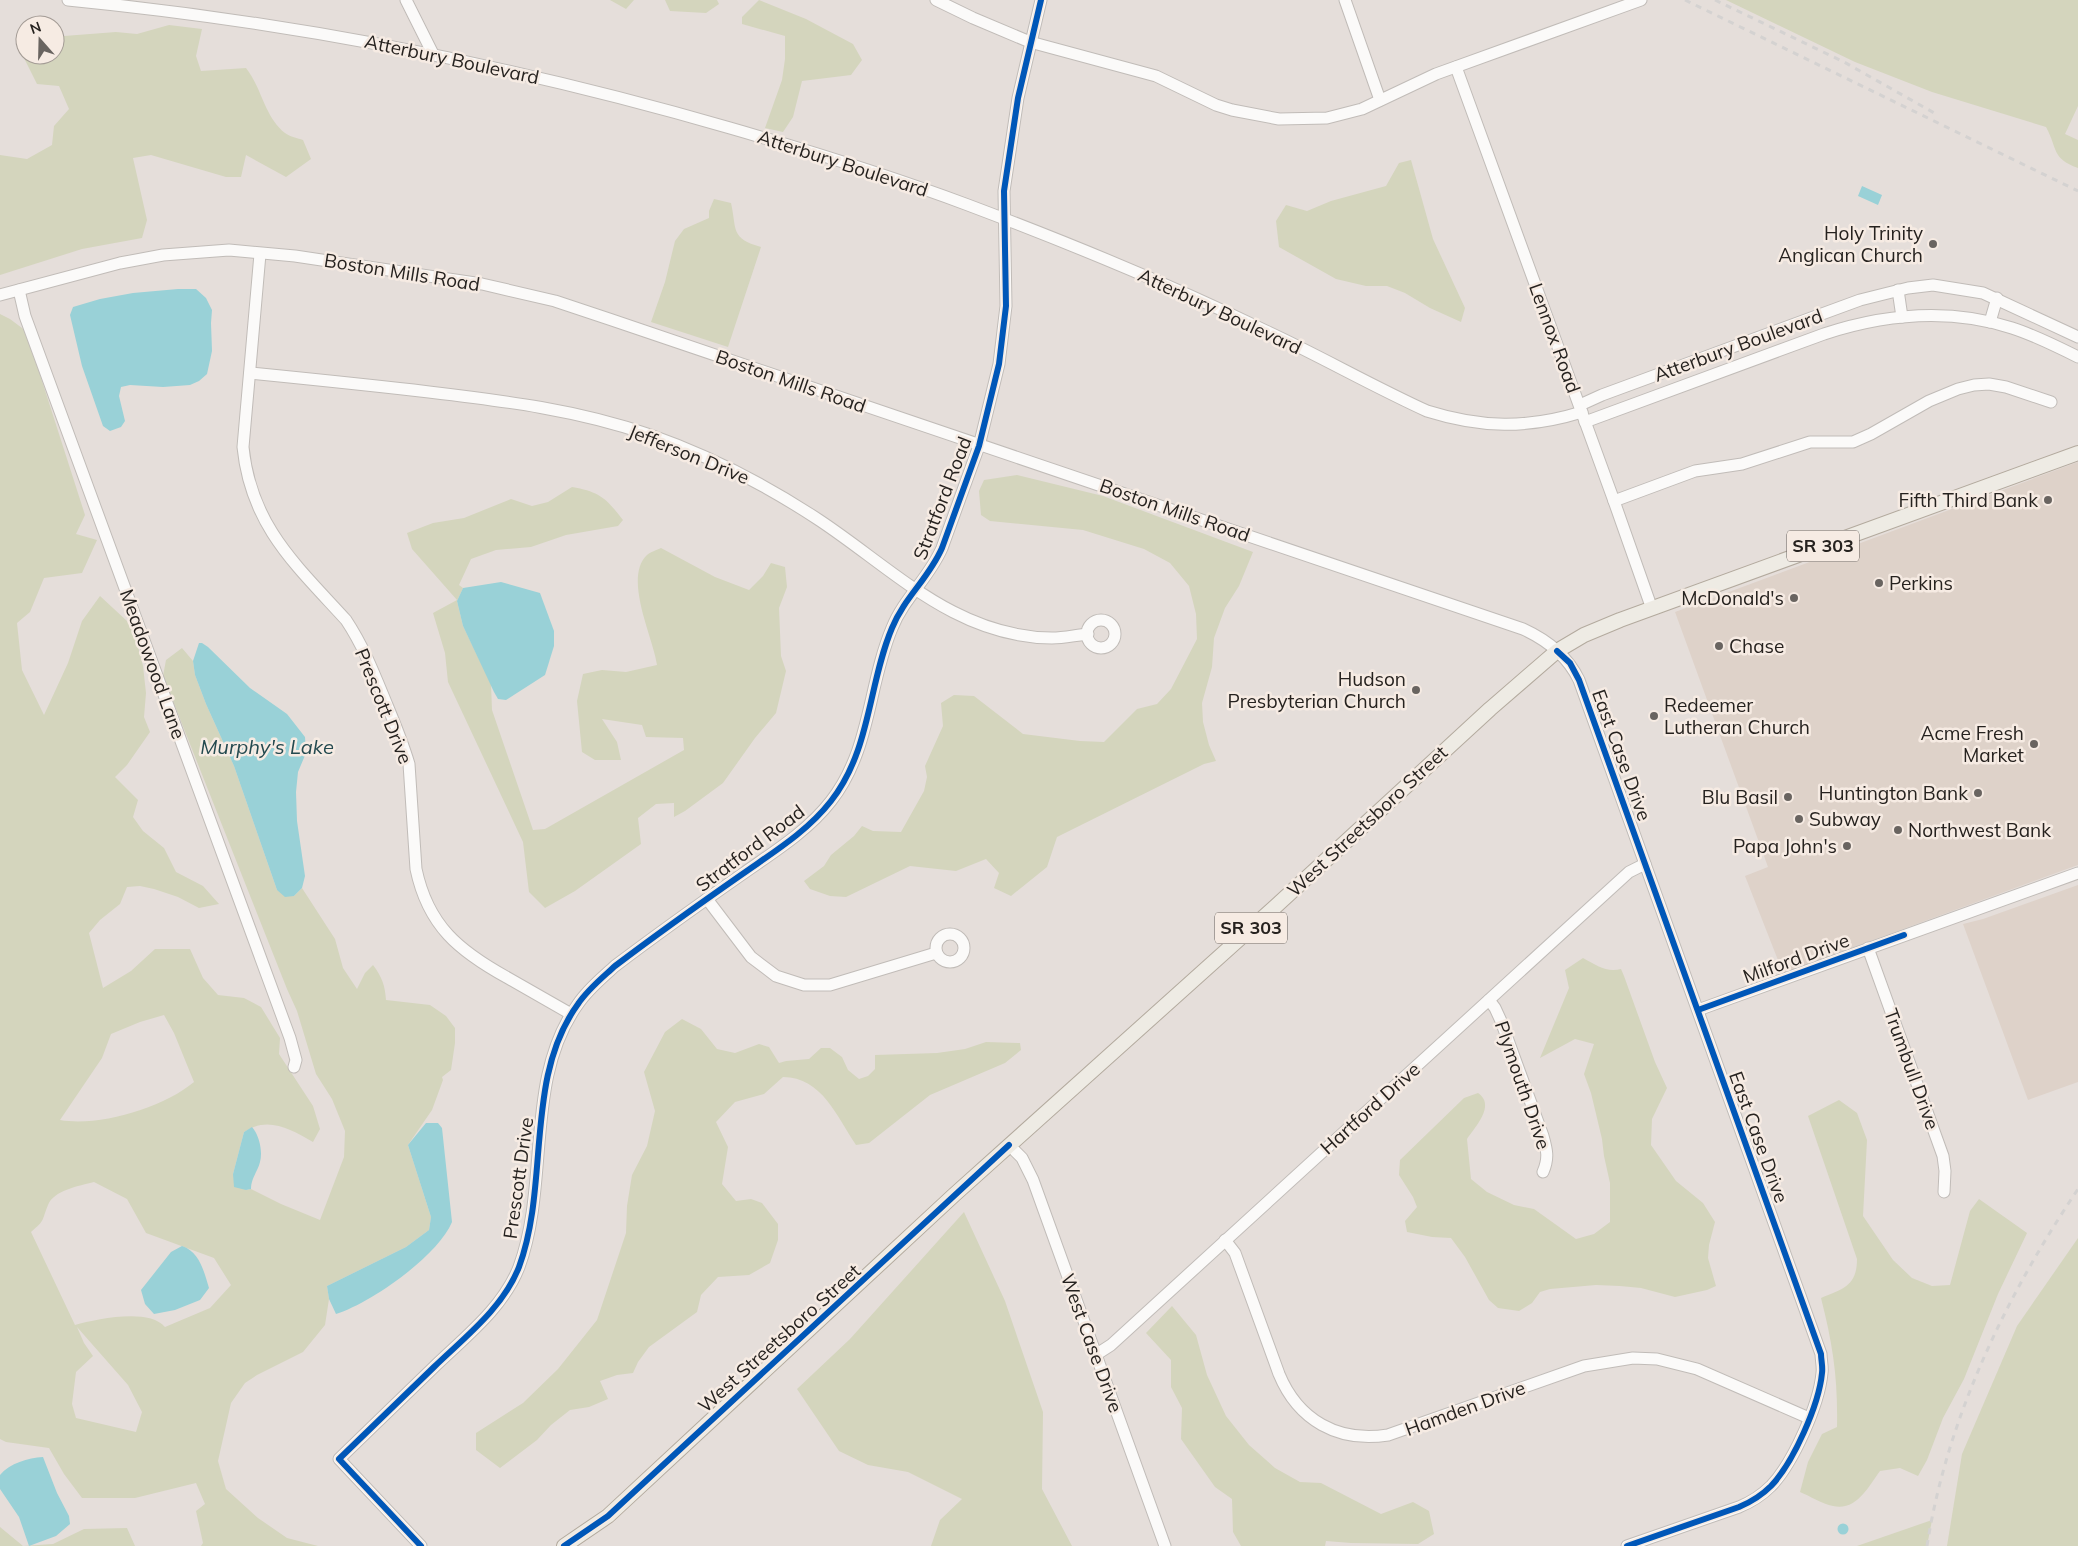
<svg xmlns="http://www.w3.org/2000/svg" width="2078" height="1546" viewBox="0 0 2078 1546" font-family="Mulish,sans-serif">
  <rect width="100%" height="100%" fill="#e5deda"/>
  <g fill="#ded2c9">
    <path d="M2078,462V865L1783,973L1745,876L1768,867L1675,612Z"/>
    <path d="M2078,885V1082L2028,1100L1963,924L1983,919Z"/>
  </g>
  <g fill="#d4d5bd" fill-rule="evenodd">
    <path d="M610,0H634L626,9Z"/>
    <path d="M665,0H717L719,4L706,13L670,11Z"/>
    <path d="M759,0L806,19L853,44L862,60L851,75L802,81L793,117L783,132L765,128L782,80L785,59V36L742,24V17Z"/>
    <path d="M1726,0H2078V106L2065,134L2078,140V168C2051,158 2058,149 2046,127L1932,92L1855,62Z"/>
    <path d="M169,25L202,29L196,56L201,71L246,68C262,88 264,116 285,133C290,137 298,138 303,140L311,159L286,177L246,155L241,177H226L151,155L133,158L147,220L142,238L82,249L0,275V155L27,159L52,145L54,126L69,109L59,86L37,84L20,50L23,30L25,29V55H55V33L64,36L116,32L137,34Z"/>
    <path d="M1411,160L1433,239L1465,308L1461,322L1430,308L1405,293L1387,286H1366L1336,279L1279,247L1276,221L1286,205L1307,211L1331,201L1386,186L1399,163Z"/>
    <path d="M714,199L731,203C737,230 730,238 761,247L728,347L651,322L665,282L675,241L684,229L709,218V211Z"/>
    <path d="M0,314L10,319L26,331L85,515L76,534L97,540L82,573L44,578L30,612L17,623L22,670L44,715L68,663L82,621L100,596L127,621L134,631L143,666L146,693L144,717L150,732L127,765L115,777L138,800L133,817L143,831L164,848L176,872L203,886L219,904L199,908L178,897L154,889L140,886L127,887L120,904L100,920L89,933L103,988L131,971L155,949H190L203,978L218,995L244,998L261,1007L280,1038L279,1054L313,1106L320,1129L313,1142C290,1129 268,1116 244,1132L233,1174L246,1190L251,1189L281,1204L320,1220L344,1157L345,1131L332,1099L316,1074L297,1011L287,989L163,676L166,660L182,648L193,661L195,675L206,704L234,766L277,890L294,896L302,888L335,939L343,968L357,989L365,973L373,965C382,977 385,985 386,1000L430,1005L446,1016L455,1028V1043L451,1070L442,1077L443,1080L432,1110L408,1145L431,1217L429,1230L406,1247L327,1286L329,1299L325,1325L303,1352L257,1375L245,1383L231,1403L218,1461L226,1489L258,1518L287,1538L318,1546H201L203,1543L196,1511L205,1504L196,1483L135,1498H82L64,1474L49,1448L6,1442L0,1439ZM164,1015L174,1033L194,1082C163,1108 99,1127 60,1120L102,1058L111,1034L140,1022ZM94,1182L127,1199L146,1233L214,1258L231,1285L210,1308L165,1327C149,1308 97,1319 75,1325L31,1232C46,1219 41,1222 48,1205C54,1190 79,1186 94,1182ZM77,1327L128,1385L142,1412L136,1432L76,1418L72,1404L76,1372L93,1356L84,1343Z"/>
    <path d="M1017,475L1103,496L1253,552L1239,586L1225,608L1214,638L1212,667L1202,703L1203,722L1209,745L1216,761L1204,764L1057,837L1047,867L1011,896L994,888L999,873L986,859L956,871L910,866L846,897L830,896L810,889L804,881L824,866L831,855L854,836L862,826L873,831L901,832L924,791L927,777L925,766L943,726L941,703L954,695L974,696L1023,734L1080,741L1104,742L1137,709L1157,704L1171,689L1197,639L1196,614L1189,586L1170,563L1144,549L1083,530L990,521L981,515L979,491L984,480Z"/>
    <path d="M572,487C600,492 606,498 623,520L618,526L566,535L531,547L496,550L471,559L459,585L463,588L457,601L463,626L491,684L492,710L533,830L545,829L684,750L683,738L646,737L642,725L602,719L617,742L621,760H595L582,752L577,701L583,674L602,670L626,672L657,665C653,637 623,578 647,555C650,552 657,550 661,548L715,577L749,590L763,576L771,563L785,567L787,587L779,608L781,656L786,671L776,713L755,738L723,783L685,811L674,817V803L656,804L638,818L641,844L575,891L545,908L529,892L523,842L448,682L445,653L433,613L457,600L412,549L407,533L433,523L464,518L511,499L532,506L548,502Z"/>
    <path d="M1583,958C1596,965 1607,973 1621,969L1624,976L1655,1062L1667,1088L1652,1119L1651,1145L1676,1181L1703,1203L1715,1222L1709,1245L1708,1258L1716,1286L1707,1290L1675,1297L1641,1288L1620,1286L1596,1285L1550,1289L1540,1292L1532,1303L1519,1311L1498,1308L1489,1300L1465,1257L1451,1238L1432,1237L1407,1232L1405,1221L1417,1207L1413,1197L1399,1175L1400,1160L1464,1098L1478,1093C1496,1105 1475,1127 1467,1139L1471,1179L1487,1192L1514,1205L1534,1209L1576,1239L1594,1234L1610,1222V1183L1604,1156L1602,1139L1591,1093L1584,1074L1594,1044L1575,1039L1540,1058L1569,988L1565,970Z"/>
    <path d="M682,1019L701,1029L717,1049L735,1053L759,1044L769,1047L779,1063L786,1061L809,1059L821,1048H830L842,1057L848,1070L859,1079L868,1076L875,1069V1055L937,1053L965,1049L986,1042L1020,1043L1021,1050L1005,1063L930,1095L869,1143L856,1145C837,1117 822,1077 783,1077L764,1094L735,1102L716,1122L728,1147L722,1184L736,1201L751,1199L762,1203L778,1224V1240L770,1263L749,1275L718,1277L701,1295L697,1312L649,1347L638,1362L633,1373L617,1375L600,1381L608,1399L589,1407L570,1410L551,1425L537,1440L500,1468L476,1450V1433L523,1403L558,1369L597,1320L626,1233L627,1206L632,1175L647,1146L655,1111L644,1072L665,1032Z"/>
    <path d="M1839,1100L1857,1113L1867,1140L1863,1216L1893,1260L1912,1278L1932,1286L1950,1285L1970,1211L1979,1199L2027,1233L1998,1294L1964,1379L1943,1418L1927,1460L1918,1476L1900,1468L1880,1471C1868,1487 1857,1511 1833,1506C1822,1504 1810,1496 1800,1492L1808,1462L1822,1434L1837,1427C1838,1379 1833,1345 1821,1298C1843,1289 1857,1286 1857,1259L1808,1116Z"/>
    <path d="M964,1212L1005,1301L1043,1412L1042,1489L1072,1546H931L940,1520L962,1499L908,1472L868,1465L839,1451L797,1389L850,1339Z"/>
    <path d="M2078,1238V1546H1947L1962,1454L2017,1326Z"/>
    <path d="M1172,1306L1196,1335L1207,1375L1226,1416L1249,1445L1275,1468L1300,1482L1321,1483L1381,1514L1413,1502L1429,1511L1434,1534L1418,1544L1351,1543L1326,1541L1325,1546H1241L1233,1532L1232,1499L1215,1487L1181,1439L1182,1408L1171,1387V1360L1146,1333Z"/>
    <path d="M1932,1520L1927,1546H1857Z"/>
    <path d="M0,1527L23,1546L53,1544L84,1529L127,1528L135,1546H0Z"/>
  </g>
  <g fill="#99d1d7">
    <path d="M1862,186L1882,195L1878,205L1858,196Z"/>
    <path d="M178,289H196L206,298L212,310L211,323L212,351L207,374L199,381L190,385L163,387L130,385L121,387L119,396L125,421L121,427L110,431L103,426L82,366L70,315L73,307L100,299L133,293Z"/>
    <path d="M501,582L540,593L554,631V646L545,675L506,700L498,699L494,692L463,626L457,601L463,588Z"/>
    <path d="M199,643H202L208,647L250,688L287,714L305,737L306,753L298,772L296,792L297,821L305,876L302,888L294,896L285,897L277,890L234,766L206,704L195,675L193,661Z"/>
    <path d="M426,1123H438L442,1128L452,1222C438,1256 371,1303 336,1314L329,1299L327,1286L406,1247L429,1230L431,1217L408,1145Z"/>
    <path d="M252,1127C259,1135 263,1151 260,1162C258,1171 251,1178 251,1189L246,1190L234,1187L233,1174L244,1132Z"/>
    <path d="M182,1246C200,1252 204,1272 209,1288L200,1300L175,1310L154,1314L145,1304L141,1290L171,1252Z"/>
    <path d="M43,1457L57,1493L69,1516L70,1524L56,1536L29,1546L19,1517L0,1489V1475C10,1463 28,1458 43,1457Z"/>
    <circle cx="1843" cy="1529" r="5.5"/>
  </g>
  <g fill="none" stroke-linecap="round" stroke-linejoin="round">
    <defs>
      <g id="minor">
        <path d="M68,0C292,22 513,65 730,128C810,151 890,176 968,205C1069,243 1169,284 1266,331C1320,356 1372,386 1427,411C1481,428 1527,429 1582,412"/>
        <path d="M406,0L433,54"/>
        <path d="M936,0L973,18L1030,42L1156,76L1216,105L1232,110L1279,119L1327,118L1362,109L1436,74L1641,0"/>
        <path d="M1345,0L1380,100"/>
        <path d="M1456,67L1614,501L1652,609"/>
        <path d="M260,254L243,447C251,526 296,565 346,620C364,647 375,676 387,705C395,724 403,744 409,764L416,869C428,926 459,951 508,978C529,990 550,1002 571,1014"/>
        <path d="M19,290L25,316L290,1038L296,1060L294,1067"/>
        <path d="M1898,290L1902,317"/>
        <path d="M0,295L120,263L163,255L229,250L295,256L482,284L555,301L612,320L1523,629C1547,640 1567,655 1579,680L1821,1354C1821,1360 1823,1367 1822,1373C1819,1405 1793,1463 1771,1486C1762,1495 1751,1502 1739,1507L1627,1546"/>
        <path d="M1990,322L1997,298"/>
        <path d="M250,373C310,379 370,385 429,392C505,401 578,410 650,435C710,456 766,485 819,520C893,569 956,637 1052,638C1064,638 1076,635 1088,634"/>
        <path d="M1580,405L1602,395L1860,300L1908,288L1933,285L1983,293L2078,337"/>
        <path d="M1585,422L1824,334C1885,314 1950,308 2012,328C2034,335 2056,346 2078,357"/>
        <path d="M1614,501L1695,471L1742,464L1810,442H1853L1871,434L1929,401L1958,389L1974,385L1989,384L2006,387L2051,402"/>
        <circle cx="1101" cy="634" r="14"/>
        <path d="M707,899L751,957L776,976L804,985H830L936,953"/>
        <circle cx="950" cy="948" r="14"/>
        <path d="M1868,948L1943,1156L1945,1171L1944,1192"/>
        <path d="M1489,1000L1495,1008L1501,1021L1543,1136C1547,1150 1549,1158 1543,1172"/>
        <path d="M1698,1010L2078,873"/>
        <path d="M1009,1145L1022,1158L1033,1180L1165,1546"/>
        <path d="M1225,1240L1235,1253L1279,1374C1298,1420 1338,1443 1388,1435L1584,1366L1633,1358L1657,1359L1697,1369L1809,1418"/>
        <path d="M1097,1354L1111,1345L1629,872L1645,864"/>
        <path d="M421,1546L339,1459C371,1428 402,1398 434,1367C465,1337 503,1308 519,1267C550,1183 524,1078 578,1004C588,989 602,978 615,966C656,935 698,905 741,875C772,853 807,832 831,801C871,750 868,685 892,628C904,598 929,578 942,548L979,446L999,364L1006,306L1004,191L1018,98L1041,0"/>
      </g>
      <path id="major" d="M564,1546L608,1516L954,1195L1276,906L1490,709L1557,651L1584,635L1620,620L2078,453"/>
    </defs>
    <use href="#minor" stroke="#c1bcb8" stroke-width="13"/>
    <use href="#major" stroke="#b3aa9e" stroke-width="16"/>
    <use href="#minor" stroke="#fbfaf9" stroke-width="11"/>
    <use href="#major" stroke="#eeebe4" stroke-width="14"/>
    <g stroke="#d4d2d1" stroke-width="3" stroke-dasharray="6 6" stroke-linecap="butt">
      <path d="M1685,0L2078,191"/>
      <path d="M1715,0L1844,62L1936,114"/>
      <path d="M1927,1546C1947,1418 2006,1296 2078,1189"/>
    </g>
    <defs>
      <g id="cycleway">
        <path d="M1557,651L1570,663L1579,680L1821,1354C1821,1360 1823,1367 1822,1373C1819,1405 1793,1463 1771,1486C1762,1495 1751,1502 1739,1507L1627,1546"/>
        <path d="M1698,1010L1904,935"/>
        <path d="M421,1546L339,1459C371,1428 402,1398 434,1367C465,1337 503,1308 519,1267C550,1183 524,1078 578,1004C588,989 602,978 615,966C656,935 698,905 741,875C772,853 807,832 831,801C871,750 868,685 892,628C904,598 929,578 942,548L979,446L999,364L1006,306L1004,191L1018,98L1041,0"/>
        <path d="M564,1546L608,1516L1009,1145"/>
      </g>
    </defs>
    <use href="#cycleway" stroke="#f6ebe3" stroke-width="9"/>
    <use href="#cycleway" stroke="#0057b8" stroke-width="6"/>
  </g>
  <g fill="#696460" stroke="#f6ebe3" stroke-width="2">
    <circle cx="1933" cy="244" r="5"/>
    <circle cx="2048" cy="500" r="5"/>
    <circle cx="1879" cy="583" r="5"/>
    <circle cx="1794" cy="598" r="5"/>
    <circle cx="1719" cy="646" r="5"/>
    <circle cx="1416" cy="690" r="5"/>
    <circle cx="1654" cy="716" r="5"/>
    <circle cx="2034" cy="744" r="5"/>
    <circle cx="1978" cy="793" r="5"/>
    <circle cx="1788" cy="797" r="5"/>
    <circle cx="1799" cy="819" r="5"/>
    <circle cx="1898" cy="830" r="5"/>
    <circle cx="1847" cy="846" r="5"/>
  </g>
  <g text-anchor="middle" stroke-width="5" stroke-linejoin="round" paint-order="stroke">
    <g fill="#f6ebe3" stroke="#645e5a" stroke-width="1">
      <rect x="1787" y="530.5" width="72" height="31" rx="4"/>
      <rect x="1215" y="912.5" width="72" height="31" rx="4"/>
    </g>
    <g font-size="18" font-weight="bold" fill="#26221f">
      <text x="1823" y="552">SR 303</text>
      <text x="1251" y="934">SR 303</text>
    </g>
    <g font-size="19" fill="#26221f" stroke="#f6ebe3">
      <text transform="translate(452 59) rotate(12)" y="7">Atterbury Boulevard</text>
      <text transform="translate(843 163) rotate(18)" y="7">Atterbury Boulevard</text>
      <text transform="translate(402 272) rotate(9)" y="7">Boston Mills Road</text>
      <text transform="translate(1220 311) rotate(25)" y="7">Atterbury Boulevard</text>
      <text transform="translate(1555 338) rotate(70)" y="7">Lennox Road</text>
      <text transform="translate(1738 345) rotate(-20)" y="7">Atterbury Boulevard</text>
      <text transform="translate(791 381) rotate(19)" y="7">Boston Mills Road</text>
      <text transform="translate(689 454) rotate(22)" y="7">Jefferson Drive</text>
      <text transform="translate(942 498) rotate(-69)" y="7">Stratford Road</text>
      <text transform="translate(1175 510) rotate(19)" y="7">Boston Mills Road</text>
      <text transform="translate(153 664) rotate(70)" y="7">Meadowood Lane</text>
      <text transform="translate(384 706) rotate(68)" y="7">Prescott Drive</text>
      <text transform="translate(1622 755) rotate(70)" y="7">East Case Drive</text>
      <text transform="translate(1367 821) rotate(-43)" y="7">West Streetsboro Street</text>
      <text transform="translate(750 848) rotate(-37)" y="7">Stratford Road</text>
      <text transform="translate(1796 958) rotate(-20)" y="7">Milford Drive</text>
      <text transform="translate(1912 1069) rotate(70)" y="7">Trumbull Drive</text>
      <text transform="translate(1523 1085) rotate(71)" y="7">Plymouth Drive</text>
      <text transform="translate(1370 1108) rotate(-42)" y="7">Hartford Drive</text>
      <text transform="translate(1759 1137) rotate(70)" y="7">East Case Drive</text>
      <text transform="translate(518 1178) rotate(-82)" y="7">Prescott Drive</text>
      <text transform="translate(779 1338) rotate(-42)" y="7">West Streetsboro Street</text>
      <text transform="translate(1092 1343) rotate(70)" y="7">West Case Drive</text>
      <text transform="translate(1465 1408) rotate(-20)" y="7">Hamden Drive</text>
    </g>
    <g font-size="19" fill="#26221f" stroke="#f6ebe3" text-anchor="end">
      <text x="1923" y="240">Holy Trinity<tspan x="1923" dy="22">Anglican Church</tspan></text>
      <text x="2038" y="507">Fifth Third Bank</text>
      <text x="1889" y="590" text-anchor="start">Perkins</text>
      <text x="1784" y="605">McDonald's</text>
      <text x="1729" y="653" text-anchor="start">Chase</text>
      <text x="1406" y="686">Hudson<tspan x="1406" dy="22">Presbyterian Church</tspan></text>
      <text x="1664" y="712" text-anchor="start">Redeemer<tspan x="1664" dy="22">Lutheran Church</tspan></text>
      <text x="2024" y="740">Acme Fresh<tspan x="2024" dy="22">Market</tspan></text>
      <text x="1968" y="800">Huntington Bank</text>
      <text x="1778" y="804">Blu Basil</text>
      <text x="1809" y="826" text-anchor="start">Subway</text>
      <text x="1908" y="837" text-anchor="start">Northwest Bank</text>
      <text x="1837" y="853">Papa John's</text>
    </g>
    <g font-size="20" font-style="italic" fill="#23494f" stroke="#f6ebe3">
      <text x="267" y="754">Murphy's Lake</text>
    </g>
  </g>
  <g transform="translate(40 40) rotate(340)"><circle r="24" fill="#f6ebe3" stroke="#a39b95"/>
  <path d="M0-4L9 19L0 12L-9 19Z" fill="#696460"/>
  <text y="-8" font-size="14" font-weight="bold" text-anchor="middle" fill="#26221f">N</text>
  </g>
</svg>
